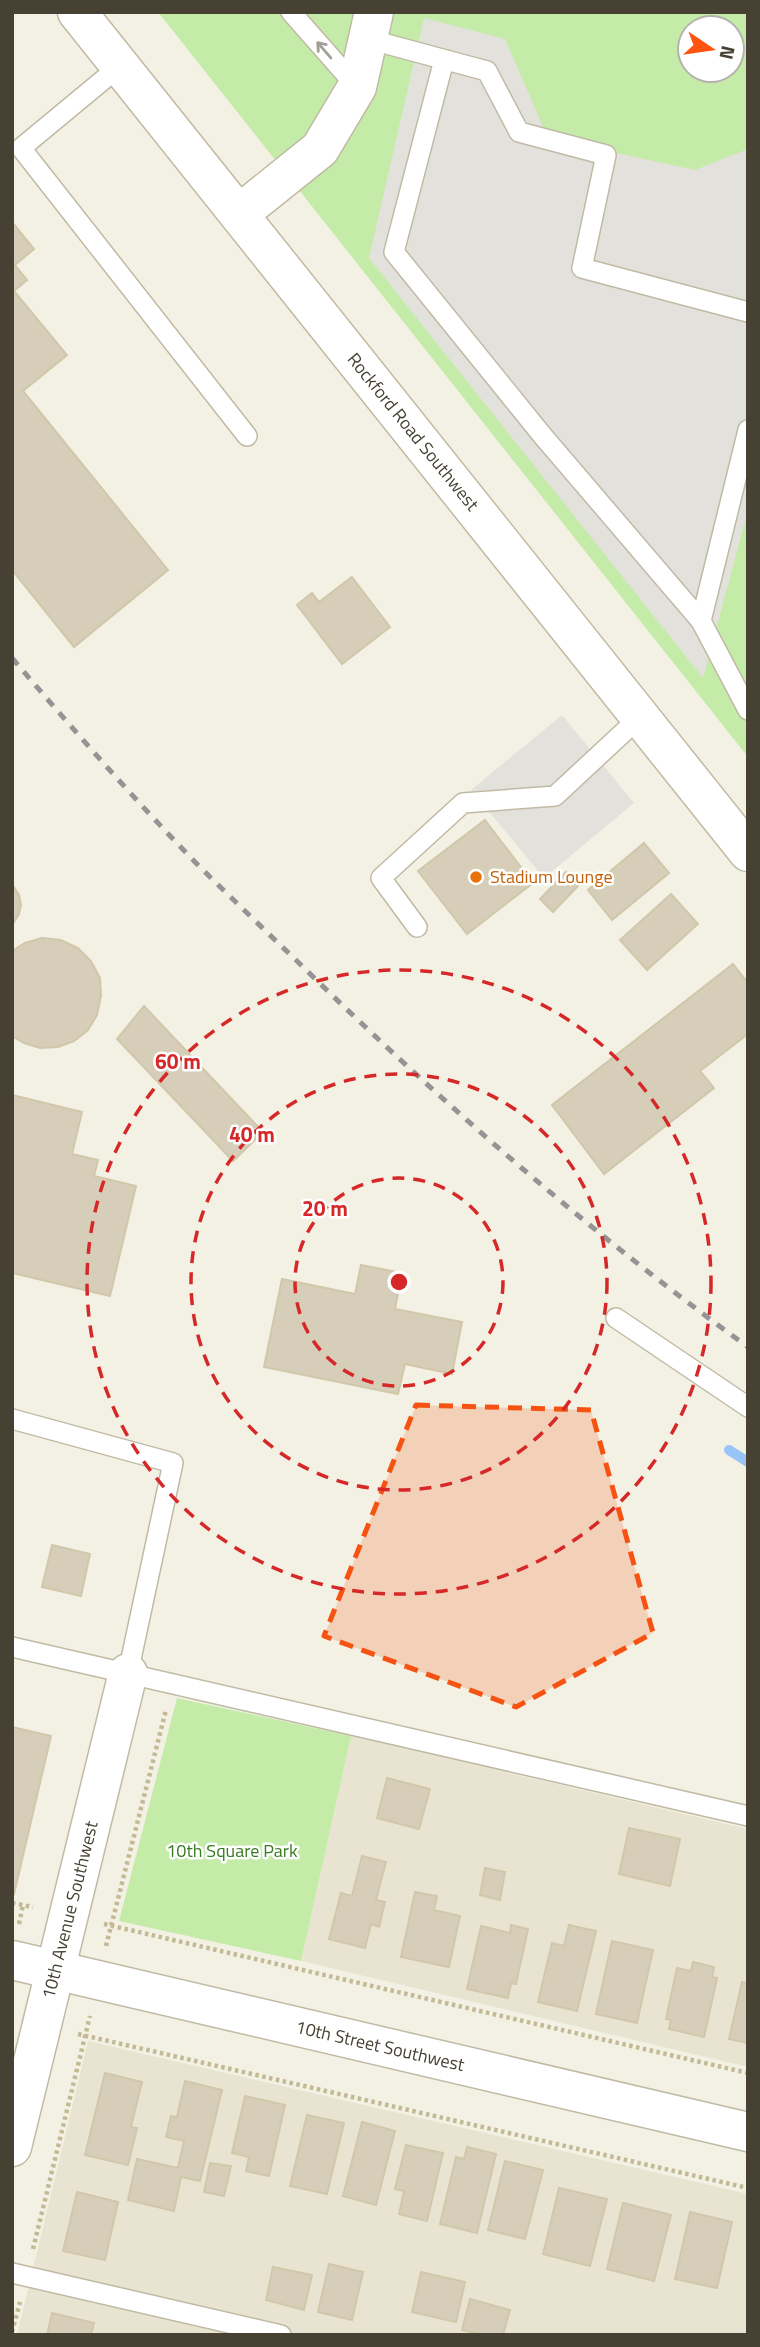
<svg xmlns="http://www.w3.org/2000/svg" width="760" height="2347" viewBox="0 0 760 2347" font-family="'Titillium Web',sans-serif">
  <rect width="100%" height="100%" fill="#f3f1e3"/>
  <g fill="#e8e4d1">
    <path d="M351,1736L748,1829V2067L301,1961Z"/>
    <path d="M88,2041L748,2194V2335H17Z"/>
  </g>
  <g fill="#c4eca8" fill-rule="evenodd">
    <path d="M158,12H748V757ZM690,28H732V70H690Z"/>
    <path d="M177,1698L351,1736L301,1961L119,1921Z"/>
  </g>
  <g fill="#e3e1dc">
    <path d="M424,18L505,39L548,138L695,170L748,149V510L703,678L369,258Z"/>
    <path d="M562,715L634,803L544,878L471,790Z"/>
  </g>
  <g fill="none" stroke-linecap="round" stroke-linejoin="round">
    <path stroke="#99c4f7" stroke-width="10" d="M729,1450L748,1462"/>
  </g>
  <g fill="#d6ceb8" stroke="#d1c7aa" stroke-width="2">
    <path d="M12,222L34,249L15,265L27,280L14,291L67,355L23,391L168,570L74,647L12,570Z"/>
    <path d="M352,577L390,627L342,664L297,605L312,593L319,602Z"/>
    <path d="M485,820L533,883L467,934L418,871Z"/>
    <path d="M644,843L669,873L612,920L588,890Z"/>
    <path d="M566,872L579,885L553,912L540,899Z"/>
    <path d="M12,884L19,895L21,905L19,914L12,925Z"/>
    <path d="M671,894L698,924L647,970L620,940Z"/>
    <path d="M42,938L61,940L78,948L91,961L100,978L101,996L97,1015L88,1030L74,1041L58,1047L40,1048L24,1043L12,1036V951L25,943Z"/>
    <path d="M733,964L748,983V1034L700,1071L714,1088L604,1174L552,1105Z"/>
    <path d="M144,1006L263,1132L233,1161L117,1039Z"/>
    <path d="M12,1095L82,1112L72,1154L98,1160L94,1176L136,1186L110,1296L12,1273Z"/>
    <path d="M361,1265L402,1273L395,1309L462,1322L452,1374L405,1364L398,1394L264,1367L282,1279L355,1294Z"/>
    <path d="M52,1545L90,1554L81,1596L42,1587Z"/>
    <path d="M12,1727L51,1736L14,1894L12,1893Z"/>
    <path d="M387,1778L430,1789L419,1829L377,1818Z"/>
    <path d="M629,1828L680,1839L670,1886L619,1874Z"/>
    <path d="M362,1856L386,1862L376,1900L385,1902L379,1927L371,1924L365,1948L329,1939L341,1893L352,1896Z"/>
    <path d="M485,1868L505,1872L500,1900L480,1895Z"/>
    <path d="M415,1892L437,1896L434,1910L460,1916L449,1967L401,1957Z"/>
    <path d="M511,1925L528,1929L516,1984L511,1983L508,1998L467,1989L481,1926L510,1933Z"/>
    <path d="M569,1925L596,1931L577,2011L538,2002L552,1943L564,1946Z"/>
    <path d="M612,1941L653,1950L637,2023L596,2014Z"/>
    <path d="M693,1962L714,1967L712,1977L717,1978L704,2037L669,2029L671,2020L666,2019L677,1968L691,1971Z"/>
    <path d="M742,1982L748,1983V2043L729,2039Z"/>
    <path d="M105,2073L142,2082L131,2127L137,2128L128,2165L85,2155Z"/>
    <path d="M185,2081L222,2090L200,2181L181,2177L174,2211L128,2200L137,2159L178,2168L184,2141L166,2137L171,2116L177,2117Z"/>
    <path d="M245,2096L285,2105L269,2176L246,2171L249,2157L232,2153Z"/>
    <path d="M307,2115L344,2123L327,2194L290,2186Z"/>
    <path d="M362,2122L395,2131L376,2205L343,2196Z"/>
    <path d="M406,2145L443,2153L427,2221L399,2214L404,2191L395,2189Z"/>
    <path d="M467,2147L496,2154L477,2233L440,2224L456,2157L464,2159Z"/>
    <path d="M505,2161L543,2170L525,2239L488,2230Z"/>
    <path d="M210,2163L231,2166L224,2196L204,2192Z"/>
    <path d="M559,2188L607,2199L590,2266L543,2254Z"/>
    <path d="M77,2192L118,2202L105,2260L63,2251Z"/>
    <path d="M623,2203L671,2215L654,2281L607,2269Z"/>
    <path d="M690,2212L732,2222L717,2288L675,2279Z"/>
    <path d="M329,2264L363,2272L352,2320L318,2312Z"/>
    <path d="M273,2267L312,2275L304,2310L266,2300Z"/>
    <path d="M421,2272L465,2282L456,2322L412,2312Z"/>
    <path d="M470,2299L510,2310L503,2335H483L462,2330Z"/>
    <path d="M52,2313L94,2323L91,2335H47Z"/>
  </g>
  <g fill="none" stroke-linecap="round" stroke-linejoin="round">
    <defs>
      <g id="service">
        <path d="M291,12L357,87"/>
        <path d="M368,39L487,71L519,132L606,155L582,268L748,312"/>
        <path d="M444,60L394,252L542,435L701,621L748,430"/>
        <path d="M120,66L21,148L247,436"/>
        <path d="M701,621L748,710"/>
        <path d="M417,927L381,878L463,803L555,796L640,717"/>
        <path d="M616,1318L748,1407"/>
        <path d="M12,1419L173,1463L128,1673"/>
        <path d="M12,1647L748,1816"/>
        <path d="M12,2273L281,2335"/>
      </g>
      <g id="minor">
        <path d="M239,214L320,149L357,87L374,12"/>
        <path d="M12,1960L748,2132"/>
        <path d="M12,2147L128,1673"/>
      </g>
      <path id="tertiary" d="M77,12L748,852"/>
    </defs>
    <use href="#service" stroke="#c0baa5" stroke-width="22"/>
    <use href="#minor" stroke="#c0baa5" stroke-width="41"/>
    <use href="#tertiary" stroke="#c0baa5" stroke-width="41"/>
    <g stroke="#c3b995" stroke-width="4.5" stroke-dasharray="3.5 3.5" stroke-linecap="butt">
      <path d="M12,1903L33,1907"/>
      <path d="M19,1924L23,1905"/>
      <path d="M104,1924L748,2073"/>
      <path d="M106,1946L166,1710"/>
      <path d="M78,2034L748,2188"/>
      <path d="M33,2249L90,2016"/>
      <path d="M12,2332L20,2302"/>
    </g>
    <use href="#service" stroke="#fff" stroke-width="19"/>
    <use href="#minor" stroke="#fff" stroke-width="38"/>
    <use href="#tertiary" stroke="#fff" stroke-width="38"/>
    <path stroke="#949494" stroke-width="5" stroke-dasharray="9 9" stroke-linecap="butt" d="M12,658C72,728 132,797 196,863C231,898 267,932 302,966C442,1103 589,1232 748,1347"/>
  </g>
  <defs><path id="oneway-shaft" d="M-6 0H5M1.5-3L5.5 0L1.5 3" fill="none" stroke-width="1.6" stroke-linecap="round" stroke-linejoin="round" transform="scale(1.75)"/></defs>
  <use stroke="#a2a099" href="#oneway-shaft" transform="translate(324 50) rotate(-131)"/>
  <path fill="#f65211" fill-opacity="0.2" stroke="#f65211" stroke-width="5" stroke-dasharray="14 9" stroke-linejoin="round" d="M416,1405L591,1410L653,1633L516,1707L324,1636Z"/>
  <g fill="none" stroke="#d62828" stroke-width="3.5" stroke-dasharray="12 9">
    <circle cx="399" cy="1282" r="104"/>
    <circle cx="399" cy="1282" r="208"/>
    <circle cx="399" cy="1282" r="312"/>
  </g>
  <circle fill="#e8710a" stroke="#fff" stroke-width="2.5" cx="476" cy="877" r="7"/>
  <g text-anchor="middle" stroke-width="5" stroke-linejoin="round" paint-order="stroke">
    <g font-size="18" fill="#464133" stroke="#fff">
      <text transform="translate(413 432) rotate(51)" y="6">Rockford Road Southwest</text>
      <text transform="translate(70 1910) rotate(-76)" y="6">10th Avenue Southwest</text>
      <text transform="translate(380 2046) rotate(13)" y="6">10th Street Southwest</text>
    </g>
    <g font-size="18" fill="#c56008" stroke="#fff" text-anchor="start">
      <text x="490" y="883">Stadium Lounge</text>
    </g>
    <g font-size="18" fill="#387c21" stroke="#fff">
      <text x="232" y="1857">10th Square Park</text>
    </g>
  </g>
  <circle cx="399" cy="1282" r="10" fill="#d62828" stroke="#fff" stroke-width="3.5"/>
  <g font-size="21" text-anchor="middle" font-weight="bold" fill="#d62828" stroke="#fff" stroke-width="5" stroke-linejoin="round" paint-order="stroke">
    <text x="178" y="1069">60 m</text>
    <text x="252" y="1142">40 m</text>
    <text x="325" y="1216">20 m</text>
  </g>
  <rect width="760" height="2347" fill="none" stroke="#464133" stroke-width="28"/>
  <g transform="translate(711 49) rotate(103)"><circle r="33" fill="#ffffff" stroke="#b5b3ad" stroke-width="2"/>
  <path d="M0-5L12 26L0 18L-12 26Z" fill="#ff530f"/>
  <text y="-10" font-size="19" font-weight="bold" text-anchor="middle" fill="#464133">N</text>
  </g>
</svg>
